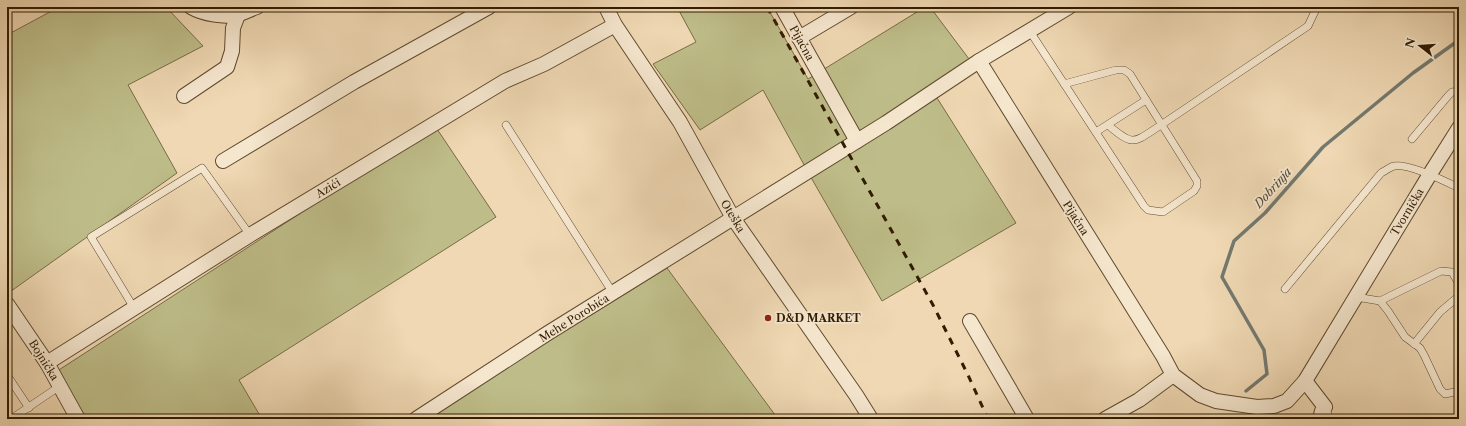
<svg xmlns="http://www.w3.org/2000/svg" width="1466" height="426" viewBox="0 0 1466 426" font-family="'Libre Caslon Text',serif">
  <rect width="100%" height="100%" fill="#efd8b3"/>
  <filter id="stains"><feTurbulence type="fractalNoise" baseFrequency=".005" numOctaves="4"/><feColorMatrix values="0 0 0 0 .2 0 0 0 0 .09 0 0 0 0 .02 0 0 0 .5 -.17"/></filter>
  <radialGradient id="worn" r=".72"><stop offset=".6" stop-color="#630" stop-opacity="0"/><stop offset="1" stop-color="#630" stop-opacity=".3"/></radialGradient>
  <g fill="#bebd89" stroke="#786c45">
    <path d="M59,7H166L203,46L128,85L177,173L7,294V35Z"/>
    <path d="M677,7H767L808,79L925,7H930L975,67L932,90L1016,223L882,301L813,181L763,90L700,130L653,64L696,42Z"/>
    <path d="M435,126L496,217L239,380L262,419H75L48,377Z"/>
    <path d="M667,268L778,419H422Z"/>
  </g>
  <g fill="none" stroke-linecap="round" stroke-linejoin="round">
    <path stroke="#73796f" stroke-width="3.5" d="M1246,391L1267,374L1264,350L1222,277L1234,241L1265,213L1323,147L1413,73L1459,40"/>
    <defs>
      <g id="lane">
        <path d="M1029,30L1144,206L1148,210L1163,212L1194,191L1197,186V181L1130,74L1124,70H1116L1064,84"/>
        <path d="M506,125L613,293"/>
        <path d="M1108,125C1134,147 1133,143 1161,125L1308,26L1317,7"/>
        <path d="M1096,132L1146,100"/>
        <path d="M1412,139L1448,96L1452,92L1459,91"/>
        <path d="M1285,289L1381,173C1385,171 1390,167 1394,166C1409,163 1445,181 1459,188"/>
        <path d="M1356,297L1380,301L1388,311L1405,337L1420,348L1424,355L1440,389L1445,394L1459,391"/>
        <path d="M1380,301L1441,271L1452,272L1459,284"/>
        <path d="M134,308L91,237L202,168L250,235"/>
        <path d="M1414,344L1440,312L1459,296"/>
        <path d="M7,375L29,408"/>
        <path d="M1325,407L1330,419"/>
        <path d="M11,419L60,386"/>
      </g>
      <g id="street">
        <path d="M191,7C203,14 225,18 239,14C245,12 251,9 257,7"/>
        <path d="M606,7L615,25L680,122L733,218L856,395L871,419"/>
        <path d="M782,7L857,141"/>
        <path d="M799,38L851,7"/>
        <path d="M979,61L1163,356L1173,375L1200,395L1216,401L1257,407L1274,406L1287,401L1305,381L1430,174L1459,128"/>
        <path d="M184,96L227,67L232,51L233,28L238,15"/>
        <path d="M223,161L354,82L489,7"/>
        <path d="M7,304L47,363L78,419"/>
        <path d="M970,321L1027,419"/>
        <path d="M47,363L250,235L505,81L544,64L615,25"/>
        <path d="M1305,381L1325,407L1322,411L1320,419"/>
        <path d="M416,419L548,333L886,123L979,61L1069,7"/>
        <path d="M1105,419L1139,400L1173,375"/>
      </g>
    </defs>
    <use href="#lane" stroke="#604b2e" stroke-width="8"/>
    <use href="#street" stroke="#604b2e" stroke-width="16"/>
    <use href="#lane" stroke="#f5e6ce" stroke-width="7"/>
    <use href="#street" stroke="#f5e6ce" stroke-width="14"/>
    <path stroke="#311c01" stroke-width="3" stroke-dasharray="7 7" stroke-linecap="butt" d="M767,7L933,305L968,375L988,419"/>
  </g>
  <circle fill="#8f2418" stroke="#f5e6ce" stroke-width="1.5" cx="768" cy="318" r="4"/>
  <g text-anchor="middle" stroke-width="3.5" stroke-linejoin="round" paint-order="stroke">
    <g font-size="11" fill="#311c01" stroke="#f5e6ce">
      <text transform="translate(802 43) rotate(61)" y="4">Pijačna</text>
      <text transform="translate(328 188) rotate(-31)" y="4">Azići</text>
      <text transform="translate(1407 212) rotate(-59)" y="4">Tvornička</text>
      <text transform="translate(733 216) rotate(59)" y="4">Oteška</text>
      <text transform="translate(1076 218) rotate(58)" y="4">Pijačna</text>
      <text transform="translate(574 318) rotate(-32)" y="4">Mehe Porobića</text>
      <text transform="translate(44 360) rotate(58)" y="4">Bojnička</text>
    </g>
    <g font-size="11" font-weight="bold" fill="#311c01" stroke="#f5e6ce" text-anchor="start">
      <text x="776" y="322">D&amp;D MARKET</text>
    </g>
    <g font-size="12" font-style="italic" fill="#524a38" stroke="#f5e6ce">
      <text transform="translate(1273 188) rotate(-48)" y="4">Dobrinja</text>
    </g>
  </g>
  <rect width="1466" height="426" fill="none" stroke="#efd8b3" stroke-width="24"/>
  <rect x="8" y="8" width="1450" height="410" fill="none" stroke="#311c01" stroke-width="2"/>
  <rect x="12" y="12" width="1442" height="402" fill="none" stroke="#311c01"/>
  <g transform="translate(1420 46) rotate(287)" stroke="#f5e6ce" stroke-width="3" paint-order="stroke">
  <path d="M0-3L7 15L0 10L-7 15Z" fill="#311c01"/>
  <text y="-6" font-size="11" font-weight="bold" text-anchor="middle" fill="#311c01">N</text>
  </g>
  <rect width="100%" height="100%" filter="url(#stains)"/>
  <rect width="100%" height="100%" fill="url(#worn)"/>
</svg>
